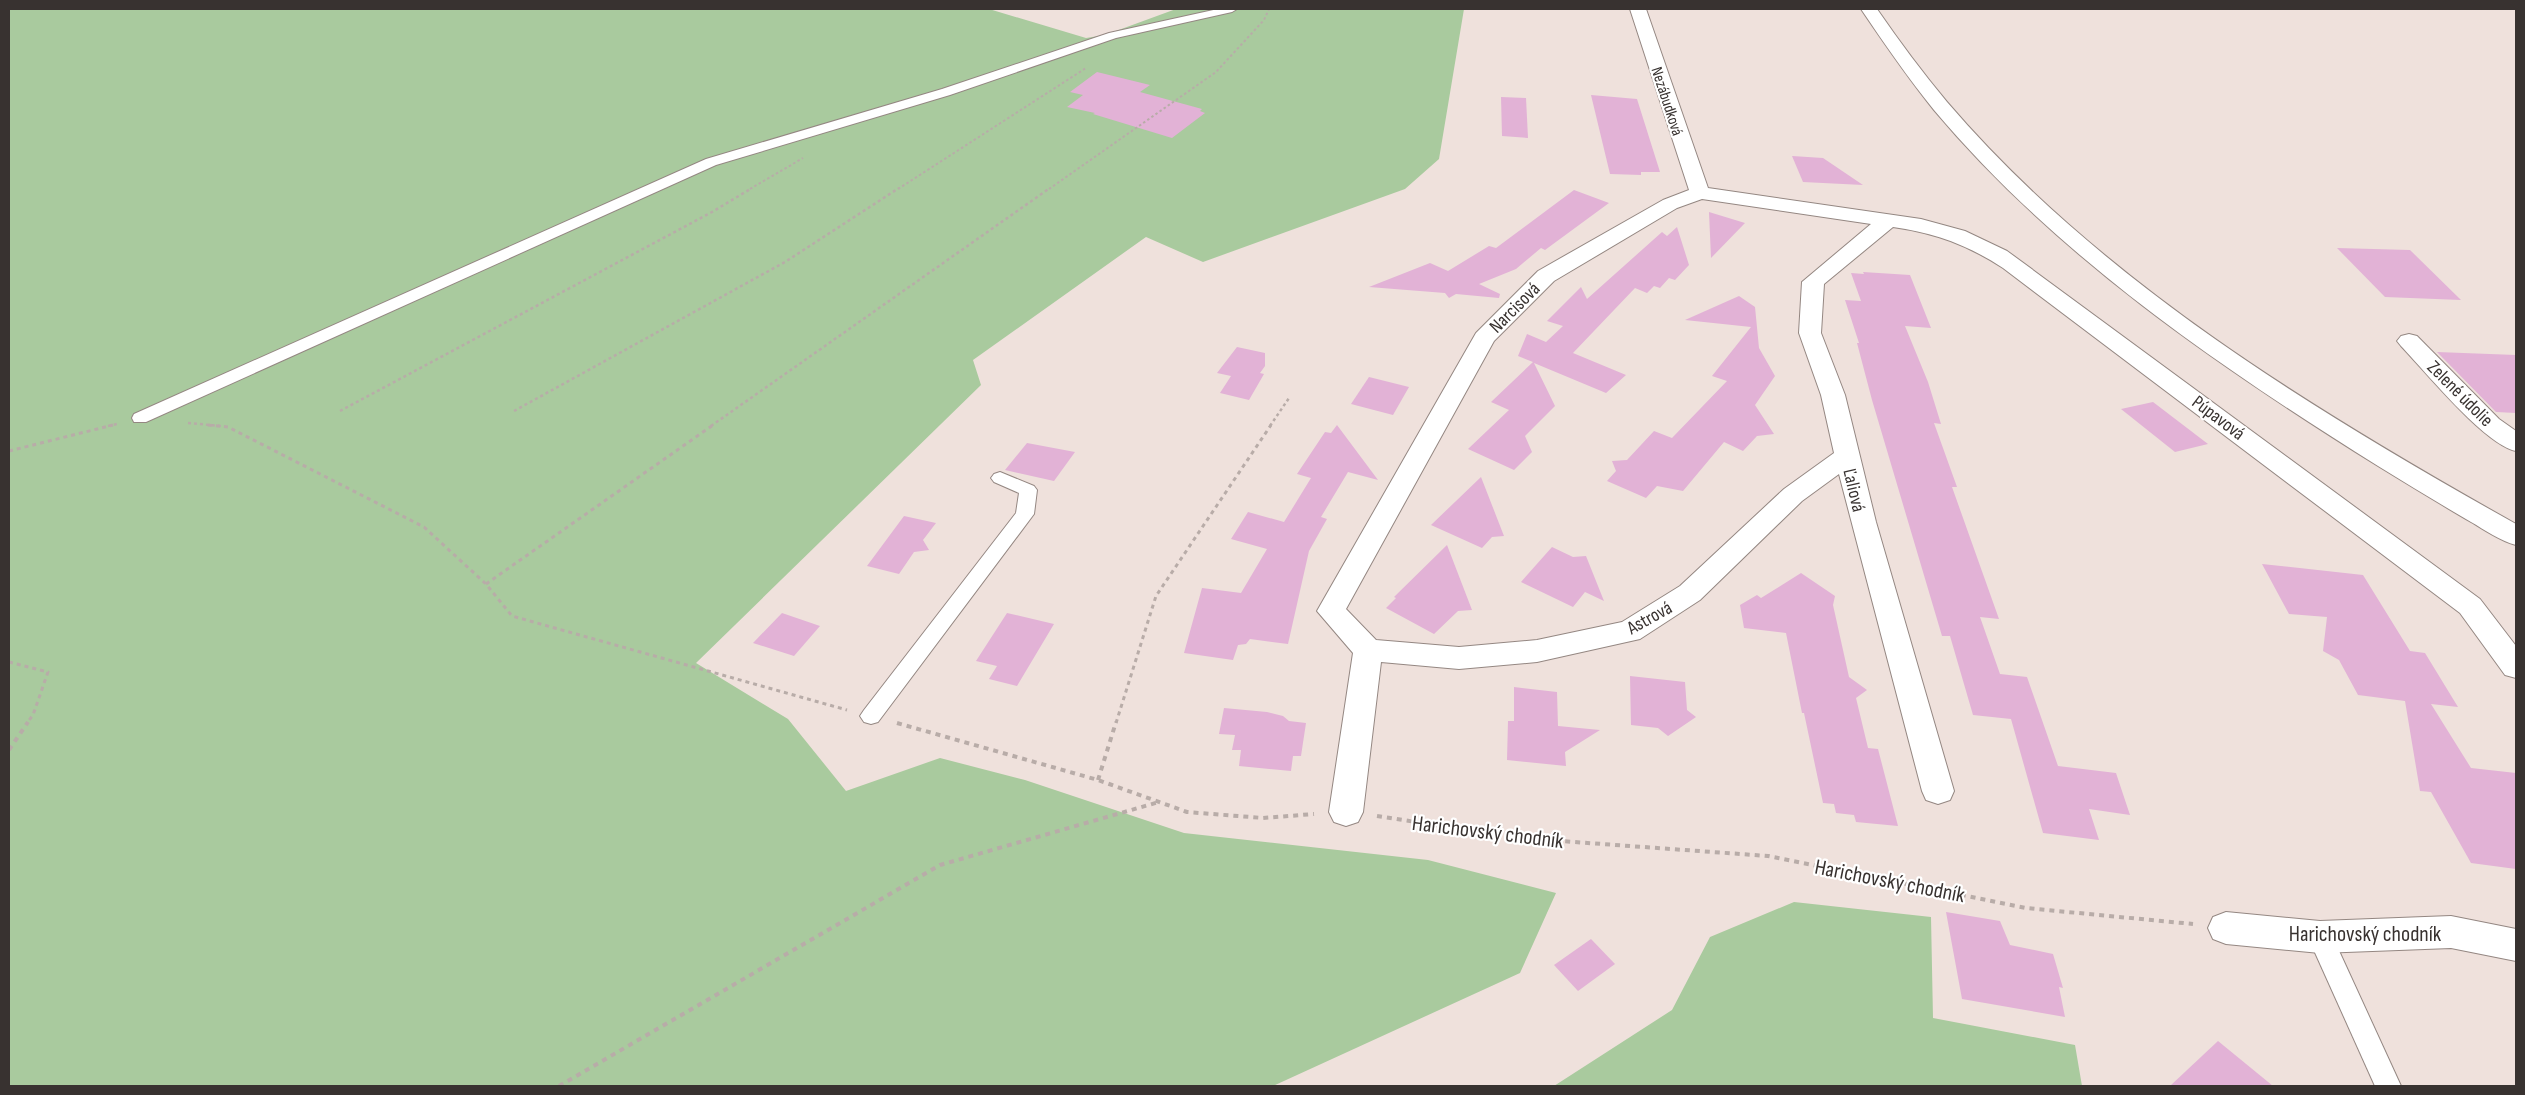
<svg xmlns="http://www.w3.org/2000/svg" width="2525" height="1095" viewBox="0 0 2525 1095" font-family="'Sofia Sans Condensed',sans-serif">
  <rect width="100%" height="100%" fill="#efe1dc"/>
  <g fill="#a9ca9e">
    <path d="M9,9H989L1086,38L1105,35L1176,9H1464L1439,159L1405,189L1203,262L1146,237L973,360L981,385L696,663L788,719L846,791L940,758L1025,780L1184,833L1428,860L1556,893L1520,973L1273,1086H9Z"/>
    <path d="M1794,902L1931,917L1933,1018L2075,1045L2082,1086H1554L1672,1010L1710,937Z"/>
  </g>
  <g fill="#e2b2d6">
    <path d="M1097,72L1150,85L1140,92L1202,109L1200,111L1205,113L1172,138L1093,114L1095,113L1067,107L1083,95L1070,92Z"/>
    <path d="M1591,95L1637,99L1660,172H1641V175L1610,174Z"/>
    <path d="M1501,97L1526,98L1528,138L1502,136Z"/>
    <path d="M1792,156L1823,158L1863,185L1803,182Z"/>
    <path d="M1574,190L1609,203L1545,250L1541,248L1516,269L1479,284L1500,294L1499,298L1456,294L1449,298L1445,293L1369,287L1430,263L1448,271L1489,246L1496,248Z"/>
    <path d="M1709,212L1745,223L1711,258Z"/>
    <path d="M1677,227L1689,265L1675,280L1669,278L1660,288L1654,286L1647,293L1635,288L1573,353L1626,375L1606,393L1534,363L1555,406L1525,436L1532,452L1514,470L1468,449L1509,410L1491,402L1533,362L1518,356L1527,334L1546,342L1563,326L1547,321L1581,287L1587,299L1662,232L1667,236Z"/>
    <path d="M2337,248L2410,250L2461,300L2385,297Z"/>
    <path d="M1863,272L1910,275L1931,328L1905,326L1928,382L1941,424L1934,423L1957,487H1952L1999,619L1980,617L2000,674L2027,677L2058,766L2116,773L2130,815L2089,809L2099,840L2043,833L2011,719L1973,715L1950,636H1942L1872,400L1857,343H1859L1845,300L1861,301L1851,273L1864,274Z"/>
    <path d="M1739,296L1755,307L1759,348L1775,376L1755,405L1774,434L1757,436L1743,451L1724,442L1683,491L1657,486L1646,498L1607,481L1616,471L1612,461L1627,460L1654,431L1672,438L1727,381L1712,376L1751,327L1685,320Z"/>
    <path d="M1237,347L1265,353V366L1260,373L1264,374L1249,400L1220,393L1231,376L1217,373Z"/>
    <path d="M2437,352L2516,355V413L2496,412Z"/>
    <path d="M1369,377L1409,387L1393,415L1351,404Z"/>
    <path d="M2153,402L2208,444L2175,452L2121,409Z"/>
    <path d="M1337,425L1378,480L1348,472L1321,517L1327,519L1309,551L1288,644L1250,639L1246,644L1238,645L1233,660L1184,653L1202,588L1241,593L1267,549L1231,539L1248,512L1284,522L1311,478L1297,474L1325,432L1331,433Z"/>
    <path d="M1027,443L1075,452L1054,481L1005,470Z"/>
    <path d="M1481,477L1504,536L1492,537L1482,548L1431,525Z"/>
    <path d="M904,516L936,523L923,540L929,550L914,552L899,574L867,566Z"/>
    <path d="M1447,545L1472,610L1458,611L1434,634L1386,608L1396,598L1394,597Z"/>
    <path d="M1552,547L1573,557L1586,556L1604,601L1585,592L1573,607L1521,582Z"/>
    <path d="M2262,564L2363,575L2410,651L2425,653L2458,707L2431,704L2471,768L2516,773V869L2471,863L2431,792L2420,791L2405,701L2358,695L2339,660L2323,651L2327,617L2289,614Z"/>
    <path d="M1801,573L1835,596L1833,605L1849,677L1867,690L1856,698L1868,748L1878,749L1898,826L1856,822L1854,815L1836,813L1834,804L1823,803L1804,713H1802L1786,633L1744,628L1740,605L1757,595L1761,598Z"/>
    <path d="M782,613L820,626L794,656L753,643Z"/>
    <path d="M1007,613L1054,624L1017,686L989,679L997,666L976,661Z"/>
    <path d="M1630,676L1685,682L1687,710L1696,717L1668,736L1658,728L1631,725Z"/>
    <path d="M1514,687L1557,692L1558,726L1600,730L1565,752L1566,766L1507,760L1508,721H1514Z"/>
    <path d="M1224,708L1267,712L1283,716L1289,721L1306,723L1301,756H1293L1291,771L1239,766L1241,750H1232L1235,735L1219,734Z"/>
    <path d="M1946,912L2000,921L2010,945L2053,954L2063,988L2059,987L2065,1017L1962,999Z"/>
    <path d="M1591,939L1615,964L1578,991L1554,965Z"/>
    <path d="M2218,1041L2273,1086H2170Z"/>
  </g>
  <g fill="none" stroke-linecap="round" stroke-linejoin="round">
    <defs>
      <g id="service">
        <path d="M1218,9H1237L1232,12L1116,38L950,95L716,165L146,422H134L132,418L134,414L706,159L942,89L1109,33Z"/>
        <path d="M1000,472L1034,486L1037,490L1034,514L878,722L871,724L864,722L860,716L864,710L1016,513L1019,493L994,482L991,478L994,474Z"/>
        <path d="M2320,926L2329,929L2401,1086H2375L2308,937L2311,929Z"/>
      </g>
      <g id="minor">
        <path d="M1630,9H1646L1708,188L1921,219L1965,231L2007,251L2480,599L2516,646V678L2505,675L2460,613L2003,268C1968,245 1935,233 1893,227L1824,284L1821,333L1845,395L1876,522L1954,791L1950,800L1938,804L1926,800L1922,791L1839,474L1802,501L1700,600L1640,639L1537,662L1459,669L1381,662L1363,812L1358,822L1346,826L1334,822L1329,812L1353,653L1317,611L1476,333L1538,271L1663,200L1689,190ZM1702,199L1871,224L1802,282L1799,333L1821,395L1834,453L1784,489L1680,586L1622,622L1537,640L1459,647L1376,640L1346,609L1494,341L1554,281L1677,208Z"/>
        <path d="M2409,334L2417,336L2499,419L2516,431V451C2484,444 2426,372 2401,346L2397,341L2401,336Z"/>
        <path d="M2226,912L2320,921L2451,916L2516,929V961L2451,948L2320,953L2226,944L2213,939L2208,928L2213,917Z"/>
      </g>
      <path id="secondary" d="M1861,9H1877C1899,41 1922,72 1947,102C2099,280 2314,411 2516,524V545C2500,541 2485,530 2471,522C2440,504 2409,485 2378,466C2218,366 2057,256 1934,110C1908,78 1884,43 1861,9Z"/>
    </defs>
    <use href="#service" stroke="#948782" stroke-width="2"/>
    <use href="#minor" stroke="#948782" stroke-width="2"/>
    <use href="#secondary" stroke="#948782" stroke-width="2"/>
    <g stroke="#b8aca8" stroke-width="2" stroke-dasharray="2.5 2.5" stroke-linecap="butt">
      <path d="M750,189L803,158"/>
      <path d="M898,189L1086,68"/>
      <path d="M1049,189L1216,72L1264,20L1269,9"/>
    </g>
    <g stroke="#b8aca8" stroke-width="2.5" stroke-dasharray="3 3" stroke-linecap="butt">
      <path d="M340,411L712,212L752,188"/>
      <path d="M514,411L785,262L899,188"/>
      <path d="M188,423L221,426"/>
      <path d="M108,426L117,424"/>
      <path d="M711,426L1050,188"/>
      <path d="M1270,426L1289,398"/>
    </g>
    <g stroke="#b8aca8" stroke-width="3" stroke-dasharray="4 4" stroke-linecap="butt">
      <path d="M208,425L228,427L424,527L486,584L512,616L847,710"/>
      <path d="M9,451L113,425"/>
      <path d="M486,584L713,425"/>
      <path d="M9,662L48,672L33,715L27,723"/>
      <path d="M1116,723L1156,596L1271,425"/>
    </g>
    <g stroke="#b8aca8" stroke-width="4" stroke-dasharray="5 5" stroke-linecap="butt">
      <path d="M897,723L1098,780L1187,812L1263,818L1314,814"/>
      <path d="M9,750L28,722"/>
      <path d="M1098,780L1116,722"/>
      <path d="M1377,816L1519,838L1768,856L2026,908L2193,924"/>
      <path d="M559,1086L940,865L1159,802"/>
    </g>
    <use href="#service" fill="#fff" fill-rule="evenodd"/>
    <use href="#minor" fill="#fff" fill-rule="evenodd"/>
    <use href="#secondary" fill="#fff" fill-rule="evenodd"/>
  </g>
  <g text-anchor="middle" stroke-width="4.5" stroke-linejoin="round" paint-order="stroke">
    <g font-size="16" fill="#383230" stroke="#fff">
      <text transform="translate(1668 101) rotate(72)" y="6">Nezábudková</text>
    </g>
    <g font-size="19" fill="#383230" stroke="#fff">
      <text transform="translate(1514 307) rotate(-45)" y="7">Narcisová</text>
      <text transform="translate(2461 393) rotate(45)" y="7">Zelené údolie</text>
      <text transform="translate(2219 417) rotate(37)" y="7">Púpavová</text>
      <text transform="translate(1855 490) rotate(77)" y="7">Ľaliová</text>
      <text transform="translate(1649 617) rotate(-29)" y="7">Astrová</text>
    </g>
    <g font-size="22" fill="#383230" stroke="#fff">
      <text transform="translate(1488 831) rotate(7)" y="8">Harichovský chodník</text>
      <text transform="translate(1890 880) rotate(11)" y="8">Harichovský chodník</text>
      <text x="2365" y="941">Harichovský chodník</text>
    </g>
  </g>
  <rect width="2525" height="1095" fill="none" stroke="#383230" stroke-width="20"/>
</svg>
